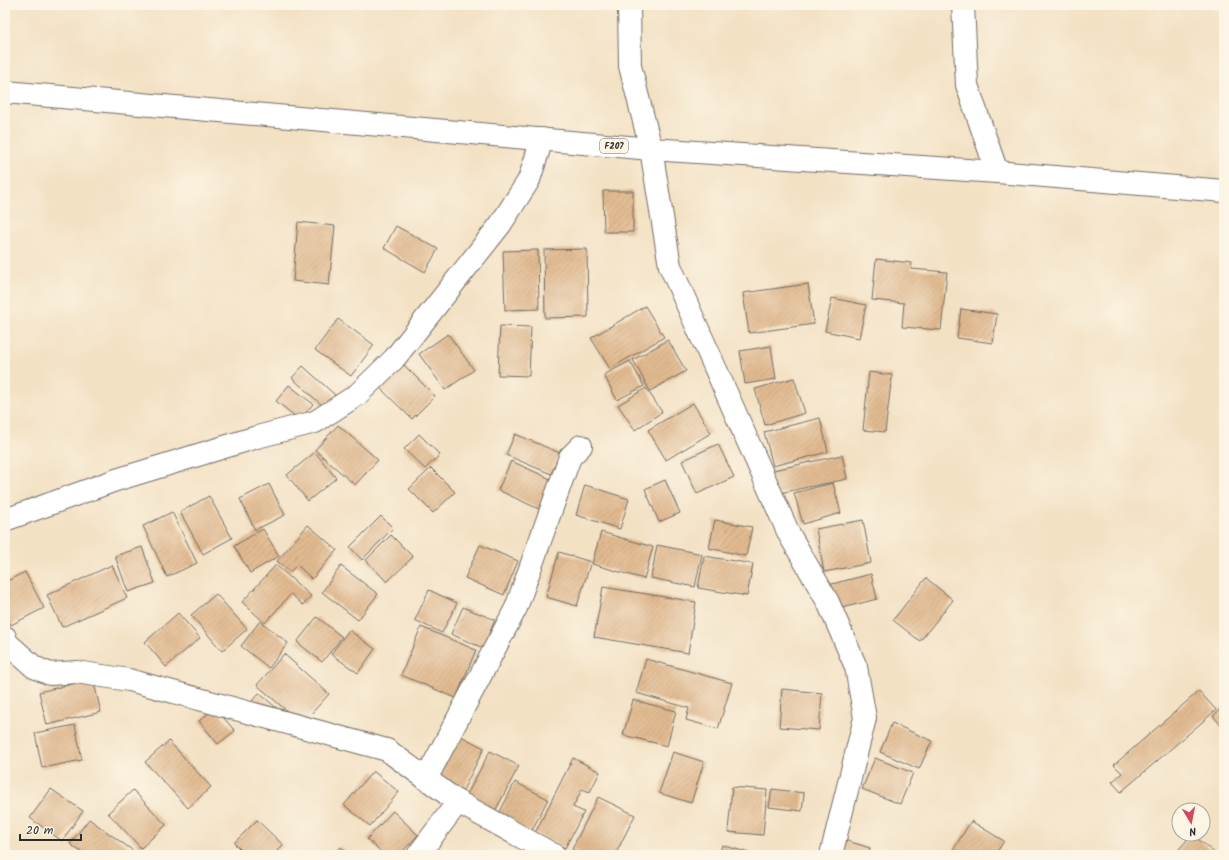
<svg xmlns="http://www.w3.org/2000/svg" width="1229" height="860" viewBox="0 0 1229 860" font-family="Kalam,sans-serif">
  <defs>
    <pattern id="building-hatch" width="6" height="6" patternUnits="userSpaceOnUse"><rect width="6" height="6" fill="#e1ba90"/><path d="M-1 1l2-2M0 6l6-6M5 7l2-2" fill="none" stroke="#c1a07c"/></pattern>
  </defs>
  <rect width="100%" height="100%" fill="#fcf5e5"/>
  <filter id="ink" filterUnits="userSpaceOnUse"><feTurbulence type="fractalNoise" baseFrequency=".025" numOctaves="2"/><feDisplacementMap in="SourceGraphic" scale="8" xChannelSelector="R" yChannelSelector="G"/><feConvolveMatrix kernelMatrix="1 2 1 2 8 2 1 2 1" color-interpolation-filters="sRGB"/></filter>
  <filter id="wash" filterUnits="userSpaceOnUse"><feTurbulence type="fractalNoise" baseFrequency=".012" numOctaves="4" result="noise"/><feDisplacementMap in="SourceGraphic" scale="16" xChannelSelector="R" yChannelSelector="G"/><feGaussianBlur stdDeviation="0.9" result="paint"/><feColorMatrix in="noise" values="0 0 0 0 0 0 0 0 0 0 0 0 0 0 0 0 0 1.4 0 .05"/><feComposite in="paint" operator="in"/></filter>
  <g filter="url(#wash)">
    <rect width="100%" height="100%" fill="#f3e1c4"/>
    <g id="blocks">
      <g fill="url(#building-hatch)">
        <path d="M603,191H633V232H604Z"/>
        <path d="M298,222L335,226L329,285L293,281Z"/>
        <path d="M396,226L438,249L425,272L384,248Z"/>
        <path d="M587,249L588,317L545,318L544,250Z"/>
        <path d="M538,250L539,309L505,310L503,251Z"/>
        <path d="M876,259L912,263L911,269L947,272L941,330L902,327L904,303L872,300Z"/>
        <path d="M808,284L814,324L749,333L743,293Z"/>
        <path d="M832,298L866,305L859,338L825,331Z"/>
        <path d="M645,306L664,337L610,369L591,338Z"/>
        <path d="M961,309L997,314L993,343L957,338Z"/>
        <path d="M338,319L374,345L351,376L315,350Z"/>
        <path d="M500,326L531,327L529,376L498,375Z"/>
        <path d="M448,334L474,370L445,390L419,354Z"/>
        <path d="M668,340L686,371L650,391L633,360Z"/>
        <path d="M771,346L776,379L745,384L740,351Z"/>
        <path d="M630,361L644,386L617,400L604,375Z"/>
        <path d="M401,362L435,396L412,419L378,386Z"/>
        <path d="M303,366L335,395L324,407L292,378Z"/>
        <path d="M869,372L892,375L885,432L863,430Z"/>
        <path d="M794,378L805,413L765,425L755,389Z"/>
        <path d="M289,385L313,404L300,420L276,401Z"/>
        <path d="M646,388L662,412L635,430L618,405Z"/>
        <path d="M693,403L711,433L666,460L648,430Z"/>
        <path d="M820,418L828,452L773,466L764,432Z"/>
        <path d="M338,425L378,460L355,485L315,450Z"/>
        <path d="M419,434L440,455L425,469L404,449Z"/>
        <path d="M515,434L560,453L551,474L506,455Z"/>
        <path d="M718,444L734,477L697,494L682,461Z"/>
        <path d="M315,452L336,478L308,501L287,475Z"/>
        <path d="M842,455L847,479L775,494L769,471Z"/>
        <path d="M511,461L555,481L541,510L498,490Z"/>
        <path d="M431,468L455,492L433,513L409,489Z"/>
        <path d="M665,480L680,513L659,522L645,489Z"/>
        <path d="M833,483L841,513L803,524L794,493Z"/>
        <path d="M269,484L285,515L255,530L240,499Z"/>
        <path d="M585,485L629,499L620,529L576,515Z"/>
        <path d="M209,496L232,538L203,554L180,512Z"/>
        <path d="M172,512L197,563L167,577L143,526Z"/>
        <path d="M381,516L393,528L362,560L350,547Z"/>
        <path d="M715,520L752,527L746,556L709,548Z"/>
        <path d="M863,520L871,563L824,572L816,529Z"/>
        <path d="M308,525L337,550L312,579L297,565L290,572L277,561Z"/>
        <path d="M263,529L279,556L250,573L234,546Z"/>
        <path d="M601,532L653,547L644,579L592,564Z"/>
        <path d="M391,535L413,557L387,582L366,560Z"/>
        <path d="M480,545L518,561L504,595L465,578Z"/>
        <path d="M657,545L702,554L695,587L651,578Z"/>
        <path d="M142,547L155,583L128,592L115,556Z"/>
        <path d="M559,552L591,562L577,606L546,597Z"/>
        <path d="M704,556L753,564L747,596L698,588Z"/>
        <path d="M112,565L127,598L62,627L47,595Z"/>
        <path d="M276,565L311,596L303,605L291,594L265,623L242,602Z"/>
        <path d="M341,566L378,594L358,620L322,592Z"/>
        <path d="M25,572L44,608L11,625L5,612V582Z"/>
        <path d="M871,574L877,599L834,610L828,585Z"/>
        <path d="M926,578L953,600L920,641L893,620Z"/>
        <path d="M603,587L696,602L688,653L594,637Z"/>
        <path d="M429,590L457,603L442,633L415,620Z"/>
        <path d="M216,594L247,629L222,651L191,615Z"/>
        <path d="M463,607L495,620L483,648L451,634Z"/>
        <path d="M178,613L200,638L166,667L145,642Z"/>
        <path d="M317,617L342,637L322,662L297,642Z"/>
        <path d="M260,621L288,643L269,668L241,646Z"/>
        <path d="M421,627L476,650L456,698L401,675Z"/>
        <path d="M349,630L375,649L358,673L331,654Z"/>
        <path d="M284,654L329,694L302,724L257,685Z"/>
        <path d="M646,659L732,683L718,729L686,720L689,708L636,693Z"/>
        <path d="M93,679L101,712L47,725L39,692Z"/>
        <path d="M782,689L822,693L819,730L779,727Z"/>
        <path d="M1199,691L1216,710L1121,792L1112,782L1122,773L1114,765Z"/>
        <path d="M259,693L285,715L271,732L245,709Z"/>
        <path d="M633,700L676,711L667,746L623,735Z"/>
        <path d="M1224,706V729L1213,716Z"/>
        <path d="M215,708L235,731L218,744L199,721Z"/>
        <path d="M892,723L932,741L919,769L880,752Z"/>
        <path d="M75,725L82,760L42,768L35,733Z"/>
        <path d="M455,733L484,748L460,796L431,781Z"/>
        <path d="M169,741L211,787L188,808L145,762Z"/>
        <path d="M490,751L519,766L494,813L465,798Z"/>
        <path d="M673,752L704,762L691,803L659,793Z"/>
        <path d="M573,758L600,772L590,792L582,789L573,807L584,812L565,848L535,833Z"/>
        <path d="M875,758L913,773L900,804L862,789Z"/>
        <path d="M373,771L399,792L370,826L344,805Z"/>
        <path d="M515,782L548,799L531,832L498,816Z"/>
        <path d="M732,787L767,790L763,835L728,832Z"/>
        <path d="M51,789L83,811L62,841L30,818Z"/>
        <path d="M772,789L804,793L802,811L769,807Z"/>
        <path d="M133,790L166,825L141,848L108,813Z"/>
        <path d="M598,797L635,815L615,855H583L572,849Z"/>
        <path d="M393,811L418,835L399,855H385L367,839Z"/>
        <path d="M89,819L139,855H85L70,844Z"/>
        <path d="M257,820L283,845L273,855H246L234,843Z"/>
        <path d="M971,821L1004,841L995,855H950Z"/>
        <path d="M1192,834L1217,855L1175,854Z"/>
        <path d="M841,839L870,848L868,855H836Z"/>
        <path d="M722,845L756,855H719Z"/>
        <path d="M341,847L349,855H332Z"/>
        <path d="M1003,851L1009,855H1000Z"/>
      </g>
    </g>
  </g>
  <g filter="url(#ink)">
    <use href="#blocks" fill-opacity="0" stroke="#716b61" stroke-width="1"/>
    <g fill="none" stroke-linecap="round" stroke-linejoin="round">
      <defs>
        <g id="minor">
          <path d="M629,5L630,66L651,149L670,266L789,534L828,602L856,667L865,718L831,855"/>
          <path d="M963,5L967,85L997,172"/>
          <path d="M5,520L116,480L257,437L315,422L357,395L394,359L500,225L529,180L542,139"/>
          <path d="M5,637L7,643L34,667L50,674L76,672L129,680L387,750L458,802L554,855"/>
          <path d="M426,779L516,608L570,457L581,446"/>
          <path d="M418,855L458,802"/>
        </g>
        <path id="primary" d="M5,92L651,149L997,172L1224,191"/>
      </defs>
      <use href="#minor" stroke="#716b61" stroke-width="24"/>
      <use href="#primary" stroke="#716b61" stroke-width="24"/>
      <use href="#minor" stroke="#fff" stroke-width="22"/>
      <use href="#primary" stroke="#fff" stroke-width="22"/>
    </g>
  </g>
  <g text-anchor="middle" stroke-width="3" stroke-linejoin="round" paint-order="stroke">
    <rect fill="#fcf5e5" stroke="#6a6863" stroke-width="1" x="600" y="139" width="28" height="14" rx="3"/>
    <g font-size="9" font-weight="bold" fill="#2b2b2b">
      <text x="614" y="149">F207</text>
    </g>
  </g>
  <rect width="1229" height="860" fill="none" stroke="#fcf5e5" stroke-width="20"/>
  <g transform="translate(1191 822) rotate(170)"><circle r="19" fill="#fcf5e5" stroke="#a8a49b"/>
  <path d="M0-3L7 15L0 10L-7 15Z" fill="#d1495b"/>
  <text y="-6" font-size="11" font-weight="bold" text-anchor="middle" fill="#2b2b2b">N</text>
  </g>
  <path d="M20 834v6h61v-6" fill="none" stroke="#2b2b2b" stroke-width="2"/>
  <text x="26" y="834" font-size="12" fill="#2b2b2b" stroke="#fcf5e5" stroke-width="3" paint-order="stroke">20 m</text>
</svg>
